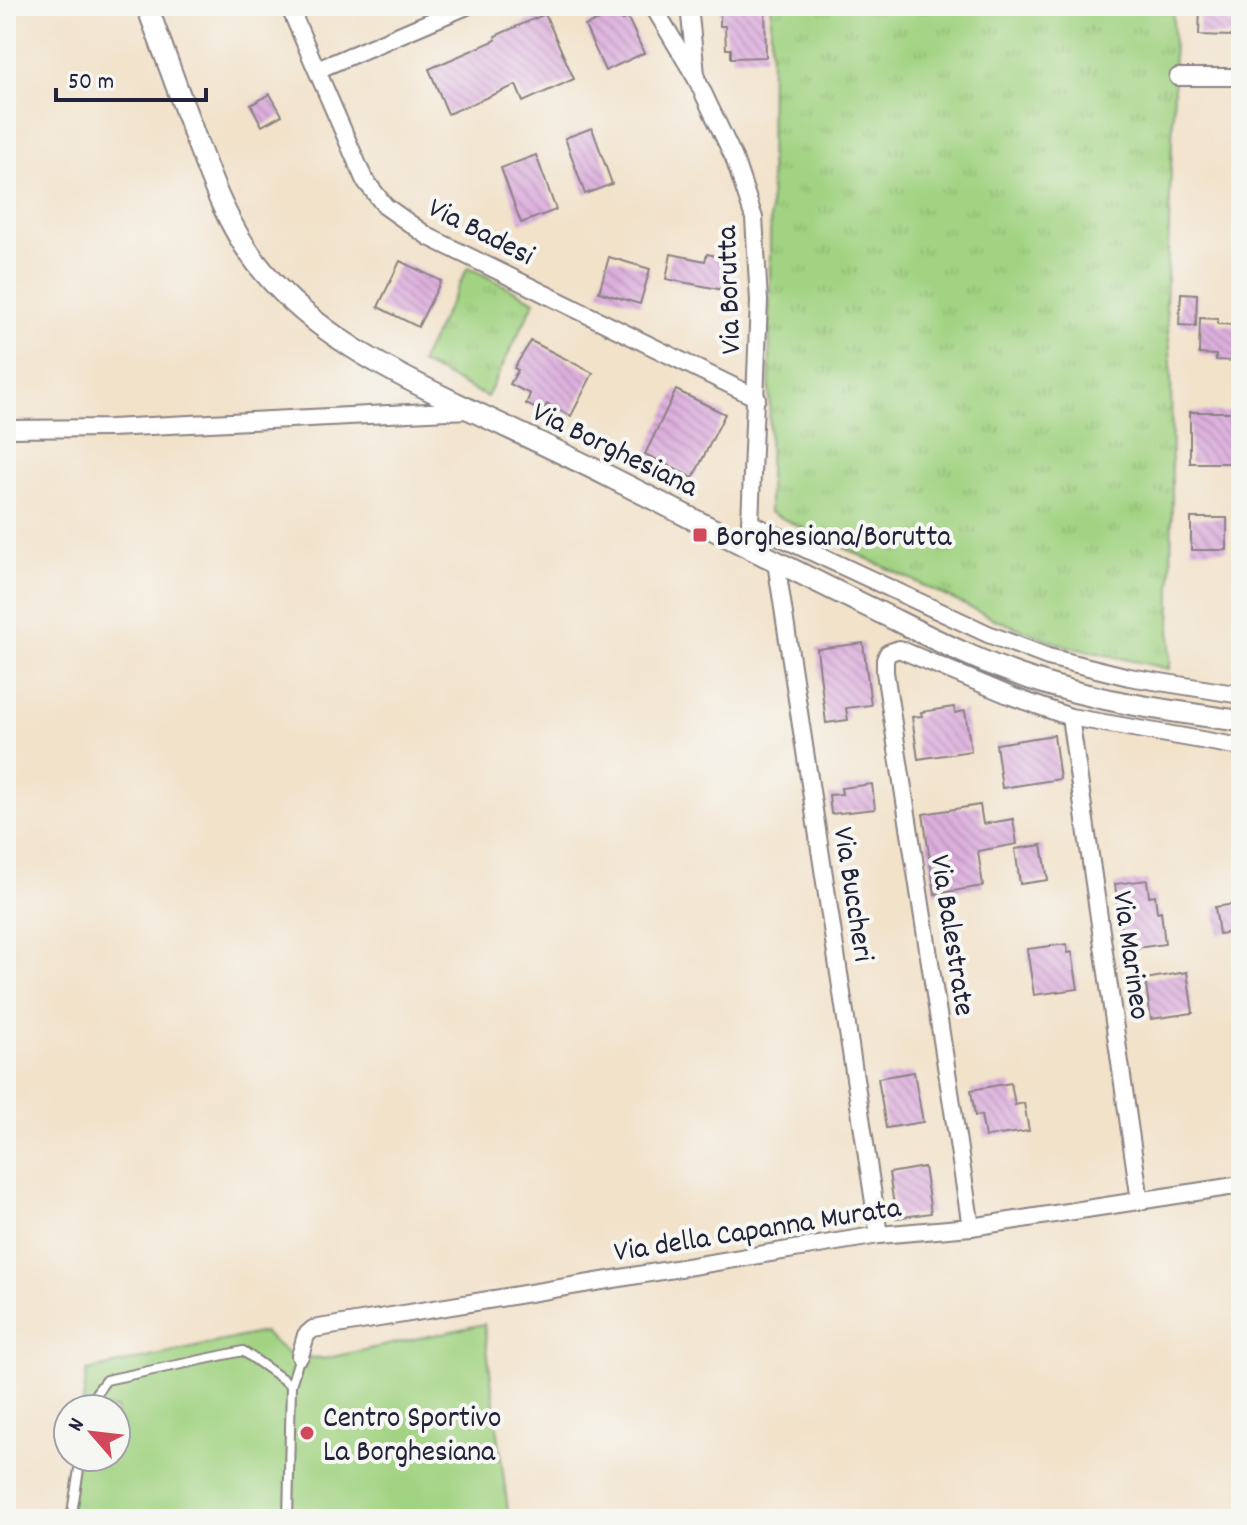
<svg xmlns="http://www.w3.org/2000/svg" width="1247" height="1525" viewBox="0 0 1247 1525" font-family="Dekko,sans-serif">
  <defs>
    <pattern id="grass-tufts" width="24" height="20" patternUnits="userSpaceOnUse" patternTransform="scale(2)"><rect width="24" height="20" fill="#a2d382"/><path d="M3 7l-1-3M5 7V3M7 7l1-3M15 17l-1-3M17 17v-4M19 17l1-3" fill="none" stroke="#8bb571"/></pattern>
    <pattern id="building-back-hatch" width="6" height="6" patternUnits="userSpaceOnUse" patternTransform="scale(2)"><rect width="6" height="6" fill="#dcafdc"/><path d="M-1 5l2 2M0 0l6 6M5-1l2 2" fill="none" stroke="#bc96be"/></pattern>
  </defs>
  <rect width="100%" height="100%" fill="#f6f6f2"/>
  <filter id="ink" filterUnits="userSpaceOnUse"><feTurbulence type="fractalNoise" baseFrequency=".0125" numOctaves="2"/><feDisplacementMap in="SourceGraphic" scale="16" xChannelSelector="R" yChannelSelector="G"/><feConvolveMatrix kernelMatrix="1 2 1 2 8 2 1 2 1" color-interpolation-filters="sRGB"/></filter>
  <filter id="wash" filterUnits="userSpaceOnUse"><feTurbulence type="fractalNoise" baseFrequency=".006" numOctaves="4" result="noise"/><feDisplacementMap in="SourceGraphic" scale="32" xChannelSelector="R" yChannelSelector="G"/><feGaussianBlur stdDeviation="1.8" result="paint"/><feColorMatrix in="noise" values="0 0 0 0 0 0 0 0 0 0 0 0 0 0 0 0 0 1.4 0 .05"/><feComposite in="paint" operator="in"/></filter>
  <g filter="url(#wash)">
    <rect width="100%" height="100%" fill="#f2e2ca"/>
    <g fill="url(#grass-tufts)" stroke="#627a5e" stroke-width="2">
      <path d="M771,6H1173L1174,86L1166,306L1171,362L1172,496L1170,669L1065,646L992,618L769,512Z"/>
      <path d="M468,267L535,301L487,397L420,363Z"/>
    </g>
    <path fill="#a2d382" stroke="#627a5e" stroke-width="2" d="M484,1324L509,1519H65L74,1457H116V1409H82L87,1371L263,1332L289,1355L323,1359Z"/>
    <g id="blocks">
      <g fill="url(#building-back-hatch)">
        <path d="M720,6H765L766,57L731,58V49H726L725,26H720Z"/>
        <path d="M1200,6H1234L1233,36L1199,35Z"/>
        <path d="M618,11L622,20L628,18L644,53L605,71L585,26Z"/>
        <path d="M545,14L574,79L523,102L516,85L448,114L429,69L496,40L495,36Z"/>
        <path d="M270,94L282,115L262,126L251,105Z"/>
        <path d="M592,128L612,184L585,194L565,138Z"/>
        <path d="M536,155L556,210L521,223L501,168Z"/>
        <path d="M671,254L705,261L707,254L730,259L724,290L666,279Z"/>
        <path d="M609,257L650,269L640,304L599,292Z"/>
        <path d="M400,261L441,281L418,327L378,307Z"/>
        <path d="M1181,293L1197,294L1196,326L1179,325Z"/>
        <path d="M1200,318L1218,319V324L1239,325L1237,361L1216,360V355L1199,354Z"/>
        <path d="M531,341L593,373L571,416L547,404L543,412L526,404L530,394L510,384L518,370L514,368Z"/>
        <path d="M676,390L725,414L693,478L645,454Z"/>
        <rect x="1190" y="412" width="51" height="51"/>
        <rect x="1191" y="518" width="36" height="32"/>
        <path d="M863,643L871,705L846,708L848,720L826,723L817,649Z"/>
        <path d="M954,707L955,713L965,711L971,751L918,759L912,717L922,716L921,712Z"/>
        <path d="M1054,735L1060,779L1002,788L996,744Z"/>
        <path d="M872,784L875,809L831,814L829,795L842,794L841,788Z"/>
        <path d="M980,805L983,824L1013,819L1017,844L978,851L983,886L935,894L923,814Z"/>
        <path d="M1042,845L1048,880L1020,884L1015,849Z"/>
        <path d="M1147,880L1149,896L1155,895L1157,912L1161,911L1165,944L1123,950L1115,884Z"/>
        <path d="M1241,903V931L1219,934L1215,907Z"/>
        <path d="M1067,944L1068,953L1072,952L1078,989L1034,995L1027,949Z"/>
        <path d="M1187,972L1193,1013L1151,1019L1145,979Z"/>
        <path d="M914,1072L923,1122L886,1128L878,1078Z"/>
        <path d="M1011,1083L1015,1105L1024,1103L1029,1131L985,1137L981,1115L975,1116L971,1090Z"/>
        <path d="M924,1167L931,1213L896,1218L889,1173Z"/>
      </g>
    </g>
  </g>
  <g filter="url(#ink)">
    <use href="#blocks" fill-opacity="0" stroke="#8a8282" stroke-width="2"/>
    <g fill="none" stroke-linecap="round" stroke-linejoin="round">
      <defs>
        <g id="service">
          <path d="M291,1385L300,1356"/>
          <path d="M91,1409L96,1393L106,1380L243,1351L291,1385L288,1519"/>
          <path d="M71,1519L81,1457"/>
        </g>
        <g id="minor">
          <path d="M289,6L364,179L385,206L429,237L757,398"/>
          <path d="M653,6L697,80L734,158L754,218L759,301L749,548"/>
          <path d="M689,6L696,74"/>
          <path d="M317,70L467,6"/>
          <path d="M1178,77H1241"/>
          <path d="M6,429L110,428L468,410"/>
          <path d="M750,523L988,634L1048,657L1129,677L1241,695"/>
          <path d="M776,562L879,1235"/>
          <path d="M1070,717L1140,1201"/>
          <path d="M971,1227L885,672V660L888,653L899,649L1011,696L1070,717L1241,747"/>
          <path d="M300,1356L306,1335L313,1329L879,1235L971,1227L1241,1185"/>
        </g>
        <path id="tertiary" d="M147,6C161,45 176,84 190,123C209,175 227,228 263,271C315,333 385,369 456,403C508,428 561,452 612,478C701,523 789,569 879,612C928,636 978,662 1031,679C1099,702 1170,711 1241,721"/>
      </defs>
      <use href="#service" stroke="#8a8282" stroke-width="12"/>
      <use href="#minor" stroke="#8a8282" stroke-width="20"/>
      <use href="#tertiary" stroke="#8a8282" stroke-width="24"/>
      <use href="#service" stroke="#fff" stroke-width="8"/>
      <use href="#minor" stroke="#fff" stroke-width="16"/>
      <use href="#tertiary" stroke="#fff" stroke-width="20"/>
    </g>
  </g>
  <g fill="#d1495b" stroke="#f6f6f2" stroke-width="3">
    <rect x="692" y="527" width="16" height="16" rx="4"/>
    <circle cx="307" cy="1433" r="8"/>
  </g>
  <g text-anchor="middle" stroke-width="8" stroke-linejoin="round" paint-order="stroke">
    <g font-size="30" fill="#22223b" stroke="#f6f6f2">
      <text transform="translate(482 230) rotate(27)" y="10">Via Badesi</text>
      <text transform="translate(727 290) rotate(-92)" y="10">Via Borutta</text>
      <text transform="translate(616 448) rotate(26)" y="10">Via Borghesiana</text>
      <text transform="translate(855 894) rotate(81)" y="10">Via Buccheri</text>
      <text transform="translate(954 935) rotate(81)" y="10">Via Balestrate</text>
      <text transform="translate(1133 955) rotate(82)" y="10">Via Marineo</text>
      <text transform="translate(757 1228) rotate(-9)" y="10">Via della Capanna Murata</text>
    </g>
    <g font-size="30" fill="#22223b" stroke="#f6f6f2" text-anchor="start">
      <text x="716" y="545">Borghesiana/Borutta</text>
      <text x="323" y="1426">Centro Sportivo<tspan x="323" dy="34">La Borghesiana</tspan></text>
    </g>
  </g>
  <rect width="1247" height="1525" fill="none" stroke="#f6f6f2" stroke-width="32"/>
  <g transform="translate(92 1433) rotate(298)"><circle r="38" fill="#f6f6f2" stroke="#a1a1a9" stroke-width="2"/>
  <path d="M0-6L14 30L0 20L-14 30Z" fill="#d1495b"/>
  <text y="-12" font-size="22" font-weight="bold" text-anchor="middle" fill="#22223b">N</text>
  </g>
  <path d="M56 88v12h150v-12" fill="none" stroke="#22223b" stroke-width="4"/>
  <text x="68" y="88" font-size="24" fill="#22223b" stroke="#f6f6f2" stroke-width="6" paint-order="stroke">50 m</text>
</svg>
